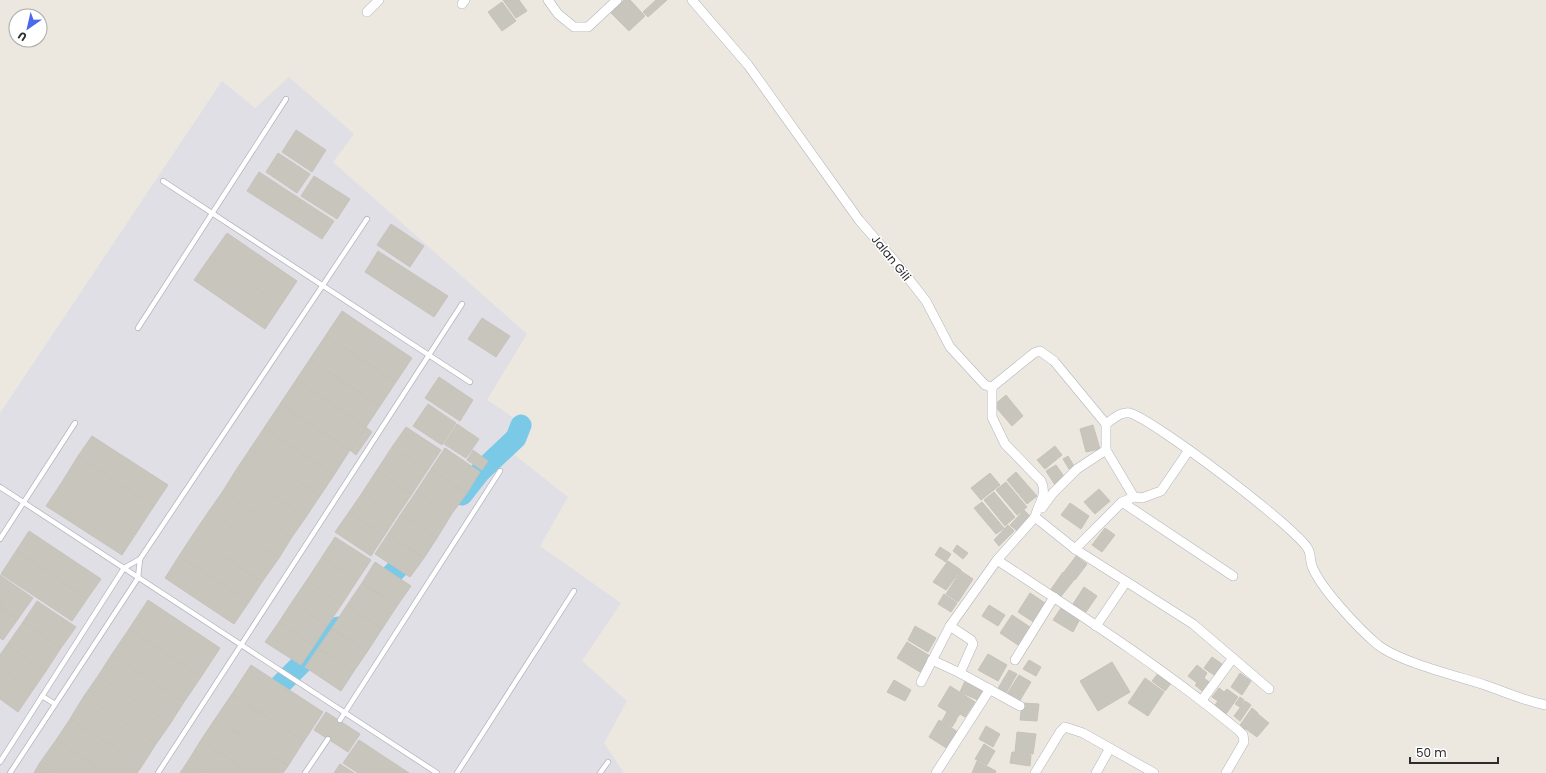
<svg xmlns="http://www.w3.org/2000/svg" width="1546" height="773" viewBox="0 0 1546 773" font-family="Poppins,sans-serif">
  <rect width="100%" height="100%" fill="#ece7df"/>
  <path fill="#e1dfe6" d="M289,77L354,134L333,162L527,334L487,400L526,426L508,450L568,497L540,546L621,603L582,661L627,701L604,743L624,773H0V413L222,81L255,108Z"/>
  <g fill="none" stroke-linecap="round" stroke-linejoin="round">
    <g stroke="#7acae7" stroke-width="21">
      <path d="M462,495L480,472L516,438L521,425"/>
      <path d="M372,594L418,548"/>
      <path d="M260,705L338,627"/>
    </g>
  </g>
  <g fill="#c8c5bd" stroke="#c8c2b9">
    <path d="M503,0H519L527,11L516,18Z"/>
    <path d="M624,0H630L645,16L629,31L611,13Z"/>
    <path d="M656,0H667L648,17L643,12Z"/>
    <path d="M502,2L516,21L502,31L488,12Z"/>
    <path d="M296,130L326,150L312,172L282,152Z"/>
    <path d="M278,153L310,174L297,193L266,172Z"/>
    <path d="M259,172L334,221L322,239L247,191Z"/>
    <path d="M314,176L350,199L337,219L301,196Z"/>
    <path d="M391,224L424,246L410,267L377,245Z"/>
    <path d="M227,233L297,281L281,305L210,257Z"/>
    <path d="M378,251L448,296L434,317L365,272Z"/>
    <path d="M210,257L281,305L265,329L194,280Z"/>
    <path d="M342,311L412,358L396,382L326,335Z"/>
    <path d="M482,318L510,336L496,357L468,339Z"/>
    <path d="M326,335L396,382L380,406L310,359Z"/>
    <path d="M310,359L380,406L366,427L296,380Z"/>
    <path d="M439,377L473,400L460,421L425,398Z"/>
    <path d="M296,380L366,427L350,450L280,404Z"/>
    <path d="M1006,395L1023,416L1012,426L994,405Z"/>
    <path d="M280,404L350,450L334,475L264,428Z"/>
    <path d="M428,404L456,423L442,445L413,426Z"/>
    <path d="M457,424L479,439L466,458L444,444Z"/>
    <path d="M1093,425L1100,449L1086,452L1080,429Z"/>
    <path d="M366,427L372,432L356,455L350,450Z"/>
    <path d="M406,427L441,450L427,471L392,447Z"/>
    <path d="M264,428L334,475L320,496L250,449Z"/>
    <path d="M92,436L168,485L154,506L78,456Z"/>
    <path d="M1055,446L1062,455L1045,469L1037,460Z"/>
    <path d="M392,447L427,471L412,494L377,470Z"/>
    <path d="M445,448L480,472L467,493L431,469Z"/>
    <path d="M250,449L320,496L306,517L236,470Z"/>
    <path d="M473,450L488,461L482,470L467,460Z"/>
    <path d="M78,456L154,506L137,532L62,482Z"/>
    <path d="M1068,456L1074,466L1069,469L1063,459Z"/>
    <path d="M1056,465L1065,478L1055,485L1046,471Z"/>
    <path d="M431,469L467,493L451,515L416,492Z"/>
    <path d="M236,470L306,517L292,537L223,491Z"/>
    <path d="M377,470L412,494L397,516L362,493Z"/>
    <path d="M1016,472L1037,496L1027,504L1007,480Z"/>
    <path d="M990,473L1000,485L981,500L971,488Z"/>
    <path d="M62,482L137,532L122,555L46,506Z"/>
    <path d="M1006,482L1027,507L1017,515L996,490Z"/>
    <path d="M1099,489L1110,501L1095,514L1084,502Z"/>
    <path d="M223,491L292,537L279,558L209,511Z"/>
    <path d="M416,492L451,515L437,538L401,514Z"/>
    <path d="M994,492L1015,517L1005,526L984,500Z"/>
    <path d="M362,493L397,516L384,536L349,512Z"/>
    <path d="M982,502L1004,528L996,534L974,508Z"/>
    <path d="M1070,503L1089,516L1081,529L1061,515Z"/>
    <path d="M1024,510L1030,516L1017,531L1010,525Z"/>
    <path d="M209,511L279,558L262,582L192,536Z"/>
    <path d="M349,512L384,536L371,556L335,532Z"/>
    <path d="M401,514L437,538L424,558L388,534Z"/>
    <path d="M1008,525L1014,531L999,546L994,540Z"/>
    <path d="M1105,528L1115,535L1102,552L1092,545Z"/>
    <path d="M29,531L101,579L87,599L16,551Z"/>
    <path d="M388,534L424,558L410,577L375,554Z"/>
    <path d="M192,536L262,582L249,602L179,556Z"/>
    <path d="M335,537L371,560L357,581L322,557Z"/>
    <path d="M957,545L968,553L963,559L953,551Z"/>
    <path d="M940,547L951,554L946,562L935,555Z"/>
    <path d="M16,551L87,599L72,621L1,574Z"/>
    <path d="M179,556L249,602L234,624L165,578Z"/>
    <path d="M1076,556L1087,564L1075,580L1064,572Z"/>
    <path d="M322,557L357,581L342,604L307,580Z"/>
    <path d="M948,561L961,570L946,590L933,582Z"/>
    <path d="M375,562L411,586L397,606L362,583Z"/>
    <path d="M961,571L973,579L958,602L946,594Z"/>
    <path d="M1063,572L1074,580L1059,599L1049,592Z"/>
    <path d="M0,575L33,598L18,619L0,607Z"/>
    <path d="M307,580L342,604L327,626L292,602Z"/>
    <path d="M362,583L397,606L382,629L347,605Z"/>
    <path d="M1084,587L1097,596L1086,612L1073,604Z"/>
    <path d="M1030,593L1048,605L1035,623L1018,612Z"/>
    <path d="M944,594L957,603L951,612L938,604Z"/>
    <path d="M148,600L220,648L201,677L129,629Z"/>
    <path d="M37,601L76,627L61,648L23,622Z"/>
    <path d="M292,602L327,626L314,646L279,622Z"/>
    <path d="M347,605L382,629L367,652L332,628Z"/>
    <path d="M989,605L1005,615L998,626L982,616Z"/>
    <path d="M0,607L18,619L3,640L0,638Z"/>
    <path d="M1061,608L1080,619L1073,632L1053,620Z"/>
    <path d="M1012,615L1033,629L1021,647L1000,633Z"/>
    <path d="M23,622L61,648L46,671L7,645Z"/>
    <path d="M279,622L314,646L301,665L265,642Z"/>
    <path d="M915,626L936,638L928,652L908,640Z"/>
    <path d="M332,628L367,652L354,671L318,648Z"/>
    <path d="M129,629L201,677L184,702L112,654Z"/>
    <path d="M907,642L930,656L920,672L897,658Z"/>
    <path d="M7,645L46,671L33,690L0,668V655Z"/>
    <path d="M318,648L354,671L341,691L305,667Z"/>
    <path d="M112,654L184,702L170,724L98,676Z"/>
    <path d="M988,654L1007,665L998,681L978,670Z"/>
    <path d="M1212,657L1222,664L1214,675L1204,668Z"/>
    <path d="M1029,660L1041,667L1036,676L1023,669Z"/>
    <path d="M1112,662L1130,692L1098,711L1080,681Z"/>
    <path d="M251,665L323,712L304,741L232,694Z"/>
    <path d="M1197,665L1207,673L1204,678L1209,682L1202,691L1195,685L1197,683L1188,676Z"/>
    <path d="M0,668L33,690L18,712L0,699Z"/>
    <path d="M1009,670L1017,674L1005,695L997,690Z"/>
    <path d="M1159,672L1172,682L1165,691L1152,681Z"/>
    <path d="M1240,673L1251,681L1242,695L1231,687Z"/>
    <path d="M1019,675L1031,682L1019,702L1007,694Z"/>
    <path d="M98,676L170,724L156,744L84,696Z"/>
    <path d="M1145,678L1164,692L1148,716L1128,703Z"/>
    <path d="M966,679L986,689L980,701L960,692Z"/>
    <path d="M894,680L911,690L905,701L887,692Z"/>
    <path d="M950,686L975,702L965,717L960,714L957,718L938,706Z"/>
    <path d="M1219,688L1224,692L1227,689L1238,697L1226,714L1215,705L1218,701L1212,697Z"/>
    <path d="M232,694L304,741L288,766L215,719Z"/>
    <path d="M84,696L156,744L142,766L70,719Z"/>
    <path d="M1240,697L1244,700L1240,707L1235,704Z"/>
    <path d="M1245,701L1251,705L1240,721L1234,716Z"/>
    <path d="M1022,703L1039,704L1037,721L1020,720Z"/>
    <path d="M1252,708L1258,713L1243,732L1238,728Z"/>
    <path d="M326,712L360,734L348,752L314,730Z"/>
    <path d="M947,712L957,719L952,727L942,721Z"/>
    <path d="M1258,714L1269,723L1257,737L1246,729Z"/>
    <path d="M70,719L142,766L137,773H106L56,740Z"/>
    <path d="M215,719L288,766L283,773H251L201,740Z"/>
    <path d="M939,720L958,732L948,749L929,737Z"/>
    <path d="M986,726L1000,734L993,747L979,739Z"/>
    <path d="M1017,732L1036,734L1033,754L1015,752Z"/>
    <path d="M56,740L106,773H53L39,764Z"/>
    <path d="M201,740L251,773H207L188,761Z"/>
    <path d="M359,740L409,773H358L343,763Z"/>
    <path d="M984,744L995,751L987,765L975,759Z"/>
    <path d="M1012,752L1031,755L1030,766L1010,763Z"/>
    <path d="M188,761L207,773H180Z"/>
    <path d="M977,761L996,771L995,773H972Z"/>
    <path d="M39,764L53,773H34Z"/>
    <path d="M340,764L354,773H334Z"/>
  </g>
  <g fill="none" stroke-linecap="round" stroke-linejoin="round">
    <defs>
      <g id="service">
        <path d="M163,181L470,382"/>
        <path d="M138,328L286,99"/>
        <path d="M0,487L437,773"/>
        <path d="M0,539L75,423"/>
        <path d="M42,696L55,704"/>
        <path d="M340,720L500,471"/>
        <path d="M0,762L124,568L140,559L367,219"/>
        <path d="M10,773L138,578L140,559"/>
        <path d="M158,773L462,304"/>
        <path d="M305,773L328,739"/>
        <path d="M457,773L574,591"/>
        <path d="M600,773L608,762"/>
      </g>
      <g id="minor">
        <path d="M548,0L558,14L574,27H588L617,0"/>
        <path d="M692,0L748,65L859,220L898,265L926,301L950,347L985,385L992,387"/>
        <path d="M462,4L465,0"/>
        <path d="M367,12L379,0"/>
        <path d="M992,387L1034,353L1040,351L1054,361L1106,424"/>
        <path d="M992,387V417L1005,444L1041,481C1048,495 1038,504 1035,517"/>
        <path d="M1106,424C1113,419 1121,411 1130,413C1154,420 1297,528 1308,549C1311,554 1310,561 1312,566C1320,588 1360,630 1378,645C1400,662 1457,676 1485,685C1505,692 1525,701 1546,705"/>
        <path d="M1106,424V450L1134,497"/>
        <path d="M1122,502L1233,576"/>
        <path d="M1042,508L1053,493L1077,469L1106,450"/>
        <path d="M1075,549L1122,502L1134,497L1142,498L1161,491L1189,450"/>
        <path d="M997,560C1079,614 1162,667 1238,730L1243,735L1244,742L1226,773"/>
        <path d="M950,626L971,640L973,644L960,673"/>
        <path d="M1096,626L1126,582"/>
        <path d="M932,660L960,673L1020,706"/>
        <path d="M1015,660L1054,597"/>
        <path d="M921,682L950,626L997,560L1035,517L1075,549L1193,624L1269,689"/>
        <path d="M1202,700L1233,658"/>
        <path d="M936,773L990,689"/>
        <path d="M1035,773L1060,732L1065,727L1083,733L1154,773"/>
        <path d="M1096,773L1110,748"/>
      </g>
    </defs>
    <use href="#service" stroke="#b2b5be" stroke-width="6"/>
    <use href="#minor" stroke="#b2b5be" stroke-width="10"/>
    <use href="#service" stroke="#fff" stroke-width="4.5"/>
    <use href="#minor" stroke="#fff" stroke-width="9"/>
  </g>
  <g text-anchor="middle" stroke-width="3" stroke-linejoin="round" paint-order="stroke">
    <g font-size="12" fill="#2c2c2c" stroke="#fff">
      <text transform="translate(891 258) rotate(51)" y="4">Jalan Gili</text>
    </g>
  </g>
  <g transform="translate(28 28) rotate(214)"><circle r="19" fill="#ffffff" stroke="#ababab"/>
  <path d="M0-3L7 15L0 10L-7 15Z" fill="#4b69ed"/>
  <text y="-6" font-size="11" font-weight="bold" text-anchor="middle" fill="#2c2c2c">U</text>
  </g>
  <path d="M1410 757v6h88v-6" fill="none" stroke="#2c2c2c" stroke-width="2"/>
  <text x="1416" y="757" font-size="12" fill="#2c2c2c" stroke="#ffffff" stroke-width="3" paint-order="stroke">50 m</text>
</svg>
